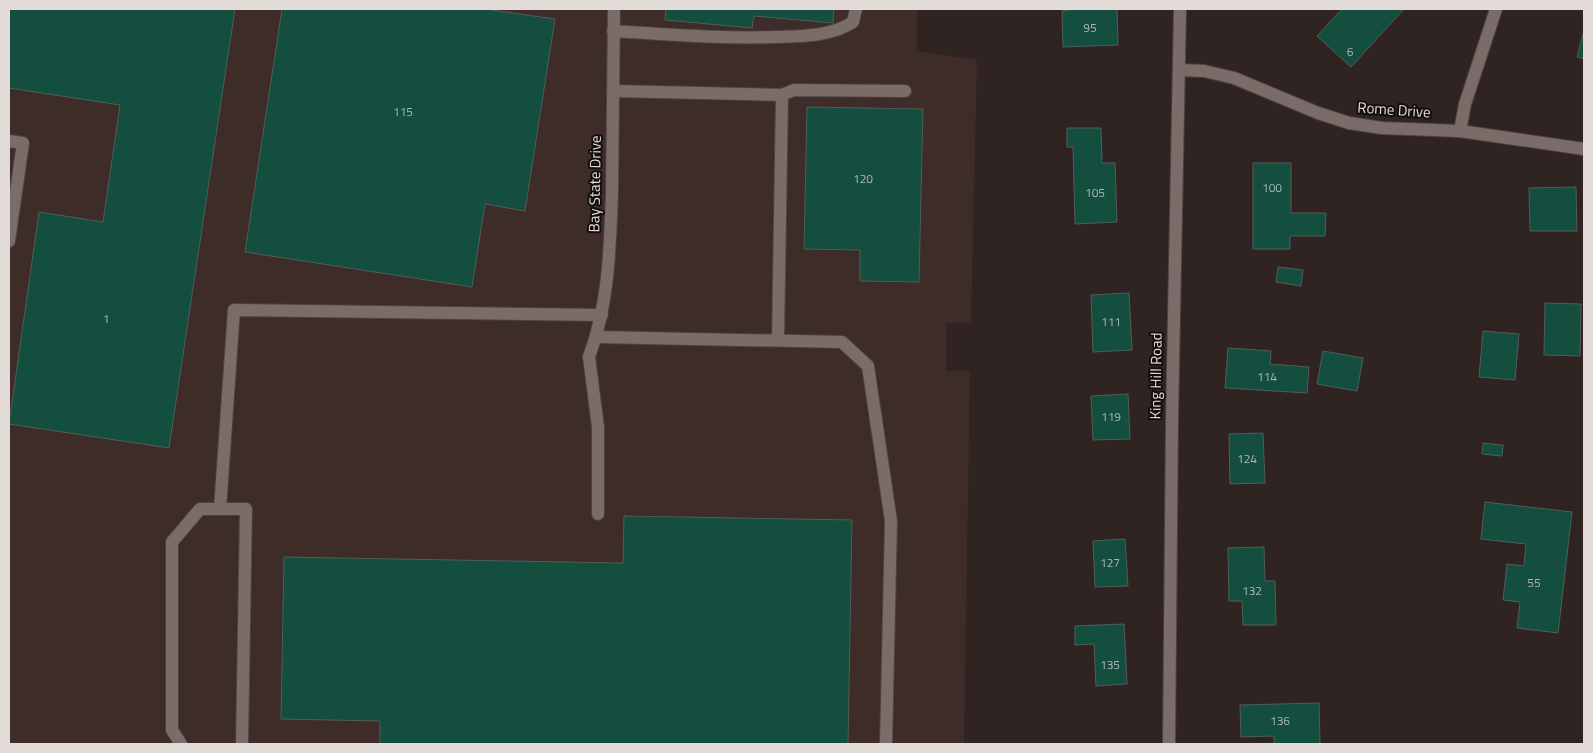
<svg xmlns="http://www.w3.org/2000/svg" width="1593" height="753" viewBox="0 0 1593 753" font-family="'Titillium Web',sans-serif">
  <rect width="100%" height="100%" fill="#2f2421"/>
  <path fill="#3d2c28" d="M9,9H917V51L977,60L971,323H946V371H970L964,744H9Z"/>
  <g fill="#144e3e" stroke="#505e59">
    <path d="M9,9H235L169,448L9,424L39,212L103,222L120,105L9,88Z"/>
    <path d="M282,9H485L555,19L525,211L485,204L472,287L245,252Z"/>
    <path d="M666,9H834L833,23L754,16L752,28L665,20Z"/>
    <path d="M1076,9H1117L1118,45L1063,47L1062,11Z"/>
    <path d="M1340,9H1404L1351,67L1317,36L1341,10Z"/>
    <path d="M1584,30V59L1577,57Z"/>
    <path d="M807,107L923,109L919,282L860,281V250L804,249Z"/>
    <path d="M1067,128H1101L1102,163H1115L1117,222L1075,224L1073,147H1067Z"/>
    <path d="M1253,163H1291V213H1326L1325,236H1290V249H1253Z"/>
    <path d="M1576,187L1577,231H1530L1529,188Z"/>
    <path d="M1278,267L1303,270L1301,286L1276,282Z"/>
    <path d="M1129,293L1132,350L1093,352L1091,295Z"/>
    <path d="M1545,303L1581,304L1580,356L1544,355Z"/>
    <path d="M1483,331L1519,334L1515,380L1479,377Z"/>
    <path d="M1228,348L1271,351L1270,364L1309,367L1307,393L1225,388Z"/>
    <path d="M1323,351L1363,358L1357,391L1317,384Z"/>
    <path d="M1128,394L1130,439L1093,440L1091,396Z"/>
    <path d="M1263,433L1265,483L1230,484L1229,434Z"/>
    <path d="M1483,443L1503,445L1502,456L1482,454Z"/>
    <path d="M1485,502L1572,512L1558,633L1517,628L1520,602L1503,600L1507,564L1524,566L1526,544L1481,539Z"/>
    <path d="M624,516L852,520L848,744H380V721L281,719L284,557L623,563Z"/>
    <path d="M1125,539L1128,586L1095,587L1093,541Z"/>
    <path d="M1264,547L1265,581H1275L1276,625H1243L1242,601H1229L1228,548Z"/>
    <path d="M1124,624L1127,684L1096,686L1094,644L1075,645V626Z"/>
    <path d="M1319,703L1320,744H1274V736L1241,737L1240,705Z"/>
  </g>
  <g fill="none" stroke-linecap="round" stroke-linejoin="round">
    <defs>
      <g id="service">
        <path d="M613,31C667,34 721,39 775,37C800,36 830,37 853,22L856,9"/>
        <path d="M614,91L782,95L778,340"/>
        <path d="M782,95L794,90L905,91"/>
        <path d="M9,141L23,143L9,241"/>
        <path d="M597,337L842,342L868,366L891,521L886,744"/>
        <path d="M589,357L598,427V514"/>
        <path d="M220,509L234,310L602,315"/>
        <path d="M181,744L172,730V542L200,509H246L242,744"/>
      </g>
      <g id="minor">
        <path d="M1179,70L1204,71L1234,78L1318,113L1349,123L1382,128L1460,131L1584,149"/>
        <path d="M1460,131L1465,104L1496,9"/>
        <path d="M589,357C609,303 610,248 612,192C613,131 613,70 614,9"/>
        <path d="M1169,744L1172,418L1180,9"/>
      </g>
    </defs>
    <use href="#service" stroke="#4c4340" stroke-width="14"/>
    <use href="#minor" stroke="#4c4340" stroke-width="14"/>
    <use href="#service" stroke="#7a6c69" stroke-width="12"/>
    <use href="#minor" stroke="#7a6c69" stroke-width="12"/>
  </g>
  <g text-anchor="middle" stroke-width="4" stroke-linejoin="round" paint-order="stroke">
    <g font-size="12" fill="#aeb8b2">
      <text x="1090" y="32">95</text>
      <text x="1350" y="56">6</text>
      <text x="403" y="116">115</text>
      <text x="863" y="183">120</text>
      <text x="1272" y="192">100</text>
      <text x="1095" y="197">105</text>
      <text x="106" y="323">1</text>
      <text x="1111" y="326">111</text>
      <text x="1267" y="381">114</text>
      <text x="1111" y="421">119</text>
      <text x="1247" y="463">124</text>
      <text x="1110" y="567">127</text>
      <text x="1534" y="587">55</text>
      <text x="1252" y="595">132</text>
      <text x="1110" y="669">135</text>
      <text x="1280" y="725">136</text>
    </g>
    <g font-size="15" fill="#e2dbd8" stroke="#130e0d">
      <text transform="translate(1394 110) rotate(4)" y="5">Rome Drive</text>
      <text transform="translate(595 184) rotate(-89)" y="5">Bay State Drive</text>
      <text transform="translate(1156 376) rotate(-89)" y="5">King Hill Road</text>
    </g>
  </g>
  <rect width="1593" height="753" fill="none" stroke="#e2dbd8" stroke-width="20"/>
</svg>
